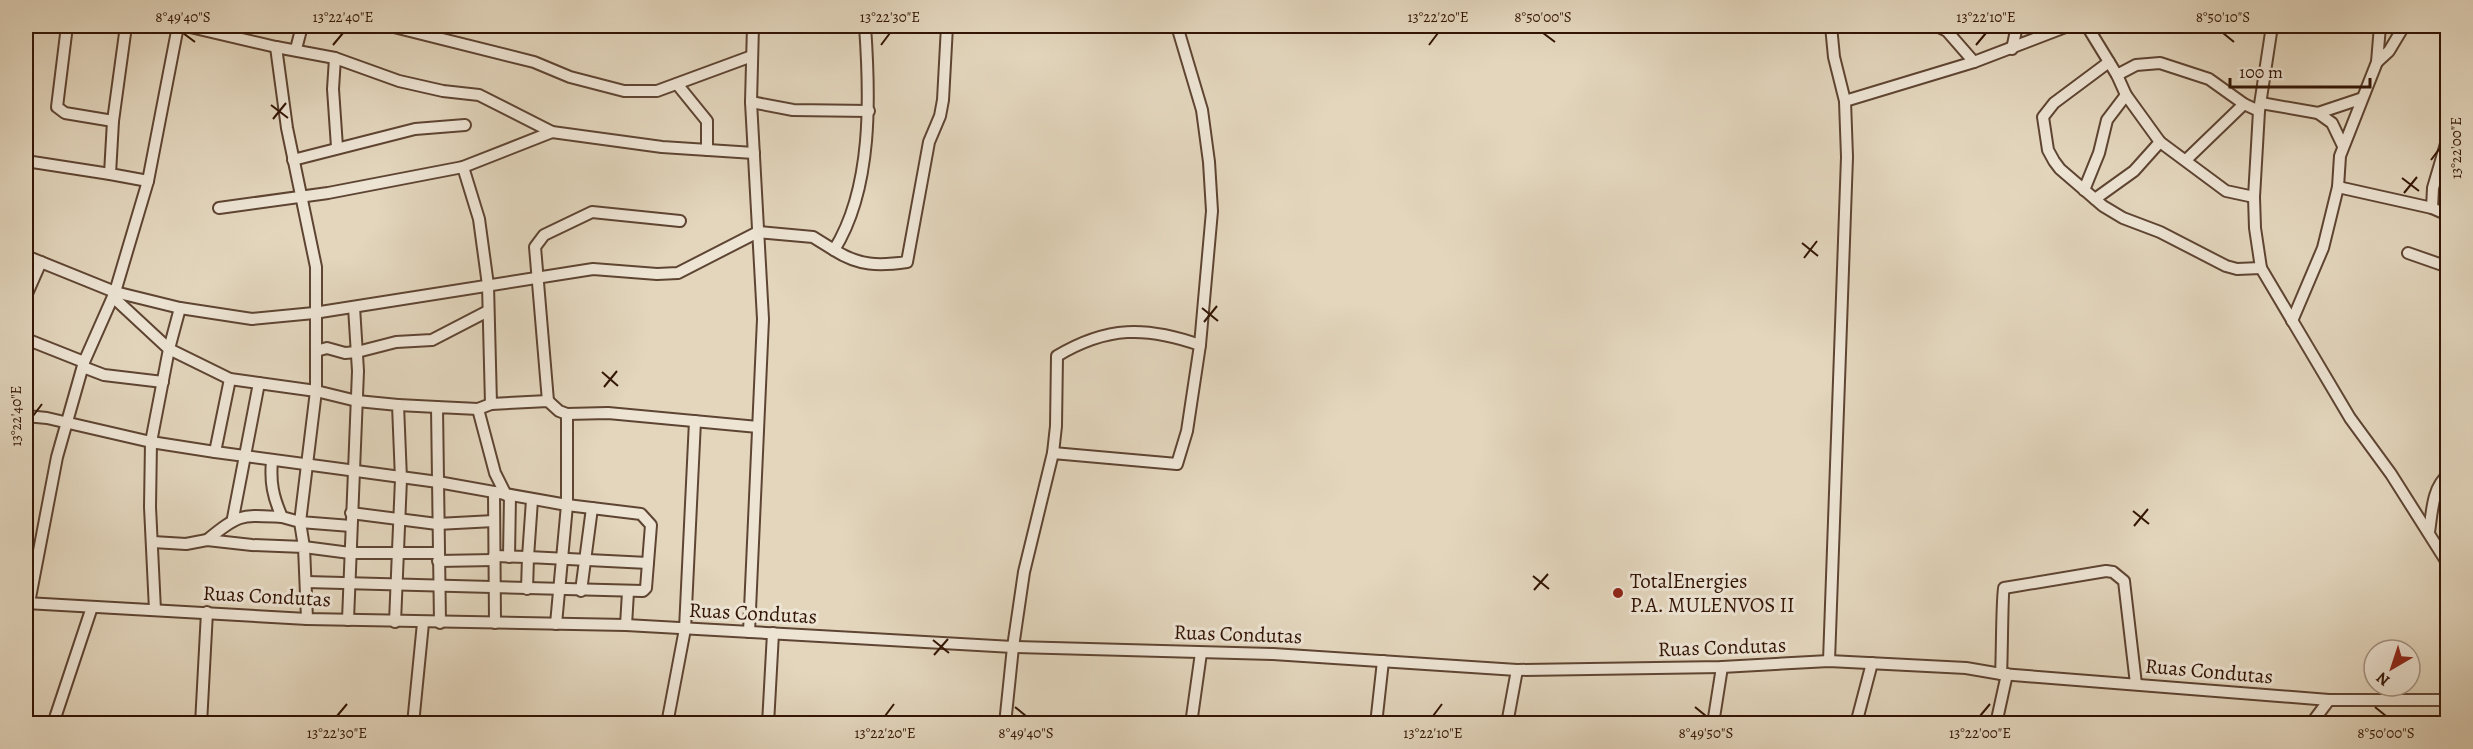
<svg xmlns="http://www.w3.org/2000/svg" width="2473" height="749" viewBox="0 0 2473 749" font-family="Alegreya,serif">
  <rect width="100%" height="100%" fill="#e3d6bd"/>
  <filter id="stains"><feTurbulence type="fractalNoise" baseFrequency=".00333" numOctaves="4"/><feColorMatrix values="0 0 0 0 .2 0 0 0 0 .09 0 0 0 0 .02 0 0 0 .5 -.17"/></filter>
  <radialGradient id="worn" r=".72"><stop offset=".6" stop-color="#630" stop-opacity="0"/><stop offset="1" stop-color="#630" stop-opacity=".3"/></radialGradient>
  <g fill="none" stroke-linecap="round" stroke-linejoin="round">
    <defs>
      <g id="minor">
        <path d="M67,26L57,107L65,113L113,121"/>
        <path d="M126,26L113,121L110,174L148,181"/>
        <path d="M186,26L276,47L335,58L399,81L443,91L479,95L552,132L662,147L754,153"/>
        <path d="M390,26L534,62L570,77L624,91H657L752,56"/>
        <path d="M865,26C870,96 873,188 834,250C859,266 879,266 907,262L929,142L940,116L943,100L947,26"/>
        <path d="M1937,26L1947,31L1974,62"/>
        <path d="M2087,26L2117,75L2126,95L2160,142L2226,191L2254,197"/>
        <path d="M2272,26L2259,111L2254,197L2255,228L2261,268L2350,418L2391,474L2448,564"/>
        <path d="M276,47L287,128L316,267V391L300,522L351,526"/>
        <path d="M296,49L302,26"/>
        <path d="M2012,49L2017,26"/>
        <path d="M335,58L333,89L337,147"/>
        <path d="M2109,62L2054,103L2043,117L2048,150L2054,161L2060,169L2103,206L2123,218L2160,232L2226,266L2237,269L2261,268"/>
        <path d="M2377,62L2389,51L2404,26"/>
        <path d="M2117,75L2136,65L2160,63L2209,79L2244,104L2259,111"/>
        <path d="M677,84L707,121V150"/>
        <path d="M1845,101L1974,62L2068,26"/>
        <path d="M751,102L793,110L869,111"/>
        <path d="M2261,103L2318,113L2360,99"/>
        <path d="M2318,113L2332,123L2343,146"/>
        <path d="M293,160L415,129L465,125"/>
        <path d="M2186,160L2244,104"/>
        <path d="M26,161L110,174"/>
        <path d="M463,167L479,219L488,285L491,404L548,401L559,411L567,414L608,413L758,427"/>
        <path d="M2338,187L2432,208L2448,215"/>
        <path d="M2084,190L2099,153L2107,120L2126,95"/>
        <path d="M2095,199L2134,171L2160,142"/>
        <path d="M219,208L328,193L463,167L552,132"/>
        <path d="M2432,208L2433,188L2448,137"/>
        <path d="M2408,253L2448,267"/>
        <path d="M26,256L115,292L180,308L252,319L314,313L593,269L657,274L678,273L758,232L813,237L834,250"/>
        <path d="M26,296L41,262"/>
        <path d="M113,297L169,349L151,442L150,507L155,610"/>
        <path d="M180,308L169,349L230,379L316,391L357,401L398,405L401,479L395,622"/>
        <path d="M2292,321L2323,248L2338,187L2340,156L2377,62L2380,26"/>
        <path d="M26,339L84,362"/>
        <path d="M316,351L327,348L345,353L357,352L396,342L432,340L488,311"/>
        <path d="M83,367L104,375L163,382"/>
        <path d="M548,401L535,247L544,235L592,212L680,221"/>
        <path d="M398,405L437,407"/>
        <path d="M478,409L495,473L506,495"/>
        <path d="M26,416L47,418L151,442L215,452L438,482L567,505L641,514L651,525L646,588L643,591L306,582"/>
        <path d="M215,452L230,379"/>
        <path d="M1053,453L1056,426L1057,356C1107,326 1146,326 1200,345"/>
        <path d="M272,461C270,482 273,497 282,517L300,522L304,547L350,553H438"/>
        <path d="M494,492L495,623"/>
        <path d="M351,513L437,524L494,521"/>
        <path d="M233,518L259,383"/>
        <path d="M2429,532C2432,514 2432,487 2448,475"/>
        <path d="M207,540C240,513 241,515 282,517"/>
        <path d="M153,542L186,544L207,540L252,545L304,547L307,619"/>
        <path d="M494,556L528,557L532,500"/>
        <path d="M509,557L510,495"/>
        <path d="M438,561L494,560"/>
        <path d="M527,589L528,557L648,563"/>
        <path d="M581,591L592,508"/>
        <path d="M26,603L307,619L626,625L1013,647L1273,654L1517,670L1722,667L1829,661L1966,668L2001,674L2329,700H2448"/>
        <path d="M29,603L57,457L84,362L115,292L148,181L178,26"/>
        <path d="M348,620L358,371L354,307"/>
        <path d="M440,623L437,407L478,409L491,404"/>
        <path d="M556,624L567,505V414"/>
        <path d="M626,625L628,592"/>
        <path d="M749,632L763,319L751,102L753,26"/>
        <path d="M1829,661L1847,157L1845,101L1834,57L1831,26"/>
        <path d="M2001,674C2002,662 2002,592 2004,588L2106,571L2113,572L2124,581L2136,684"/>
        <path d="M53,724L92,607"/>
        <path d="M201,724L207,612"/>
        <path d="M413,724L423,623"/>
        <path d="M667,724L685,629L695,421"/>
        <path d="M768,724L773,633"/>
        <path d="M1005,724L1013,647L1024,572L1053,453L1177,464L1187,431L1200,345L1212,211L1209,162L1202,110L1177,26"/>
        <path d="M1191,724L1201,653"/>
        <path d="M1376,724L1383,661"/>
        <path d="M1507,724L1517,670"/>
        <path d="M1713,724L1722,667"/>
        <path d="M1856,724L1872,663"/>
        <path d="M1996,724L2007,674"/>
        <path d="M2311,724L2329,700"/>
      </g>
    </defs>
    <use href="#minor" stroke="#5e4432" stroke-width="14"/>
    <use href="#minor" stroke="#ede4d4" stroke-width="10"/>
  </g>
  <path fill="none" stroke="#321404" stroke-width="2" d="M183,33L195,42M1543,33L1555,42M2223,33L2234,42M333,45L343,33M881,45L890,33M1429,45L1438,33M1976,45L1986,33M271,105L288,118M273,119L286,103M2431,160L2440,148M2402,178L2419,191M2404,193L2417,177M1802,243L1818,256M1804,258L1817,241M1202,308L1218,321M1204,322L1217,306M602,372L618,386M604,387L617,371M33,416L42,404M2133,511L2149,524M2134,526L2148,509M1533,576L1549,589M1534,590L1548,574M933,640L949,653M934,655L948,639M1015,707L1026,716M1695,707L1706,716M2375,707L2386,716M337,716L347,704M885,716L894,704M1433,716L1442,704M1980,716L1990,704"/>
  <circle fill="#8f2418" stroke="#ede4d4" stroke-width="2" cx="1618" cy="593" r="6"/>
  <g text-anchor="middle" stroke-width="6" stroke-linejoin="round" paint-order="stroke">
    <g font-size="21" fill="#321404" stroke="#ede4d4" text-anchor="start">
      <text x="1630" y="588">TotalEnergies<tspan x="1630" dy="24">P.A. MULENVOS II</tspan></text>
    </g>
    <g font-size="21" fill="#321404" stroke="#ede4d4">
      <text transform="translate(267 596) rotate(3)" y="7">Ruas Condutas</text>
      <text transform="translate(753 613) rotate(3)" y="7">Ruas Condutas</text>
      <text transform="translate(1238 634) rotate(2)" y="7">Ruas Condutas</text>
      <text transform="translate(1722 647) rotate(-2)" y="7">Ruas Condutas</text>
      <text transform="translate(2209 671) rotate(5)" y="7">Ruas Condutas</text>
    </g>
  </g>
  <rect width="2473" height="749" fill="none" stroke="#e3d6bd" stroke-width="66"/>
  <g transform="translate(2392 668) rotate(219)"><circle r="28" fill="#ede4d4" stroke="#a29181" stroke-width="1.5"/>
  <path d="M0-4.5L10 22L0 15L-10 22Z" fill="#8f2418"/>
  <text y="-9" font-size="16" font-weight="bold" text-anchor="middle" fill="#321404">N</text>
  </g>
  <path d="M2230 78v9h140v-9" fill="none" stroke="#321404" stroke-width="3"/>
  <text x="2239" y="78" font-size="18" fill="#321404" stroke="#ede4d4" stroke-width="4.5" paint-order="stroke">100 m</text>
  <rect x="33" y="33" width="2407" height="683" fill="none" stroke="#321404" stroke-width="2"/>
  <g font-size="15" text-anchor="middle" fill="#321404">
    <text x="183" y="22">8°49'40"S</text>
    <text x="343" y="22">13°22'40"E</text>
    <text x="890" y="22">13°22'30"E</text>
    <text x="1438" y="22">13°22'20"E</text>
    <text x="1543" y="22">8°50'00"S</text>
    <text x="1986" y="22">13°22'10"E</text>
    <text x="2223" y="22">8°50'10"S</text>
    <text transform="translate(2456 148) rotate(-90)" y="5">13°22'00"E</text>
    <text transform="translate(16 416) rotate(-90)" y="5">13°22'40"E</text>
    <text x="337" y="738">13°22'30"E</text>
    <text x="885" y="738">13°22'20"E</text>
    <text x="1026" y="738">8°49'40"S</text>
    <text x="1433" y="738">13°22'10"E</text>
    <text x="1706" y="738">8°49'50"S</text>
    <text x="1980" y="738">13°22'00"E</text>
    <text x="2386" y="738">8°50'00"S</text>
  </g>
  <rect width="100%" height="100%" filter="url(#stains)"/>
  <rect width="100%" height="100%" fill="url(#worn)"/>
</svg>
